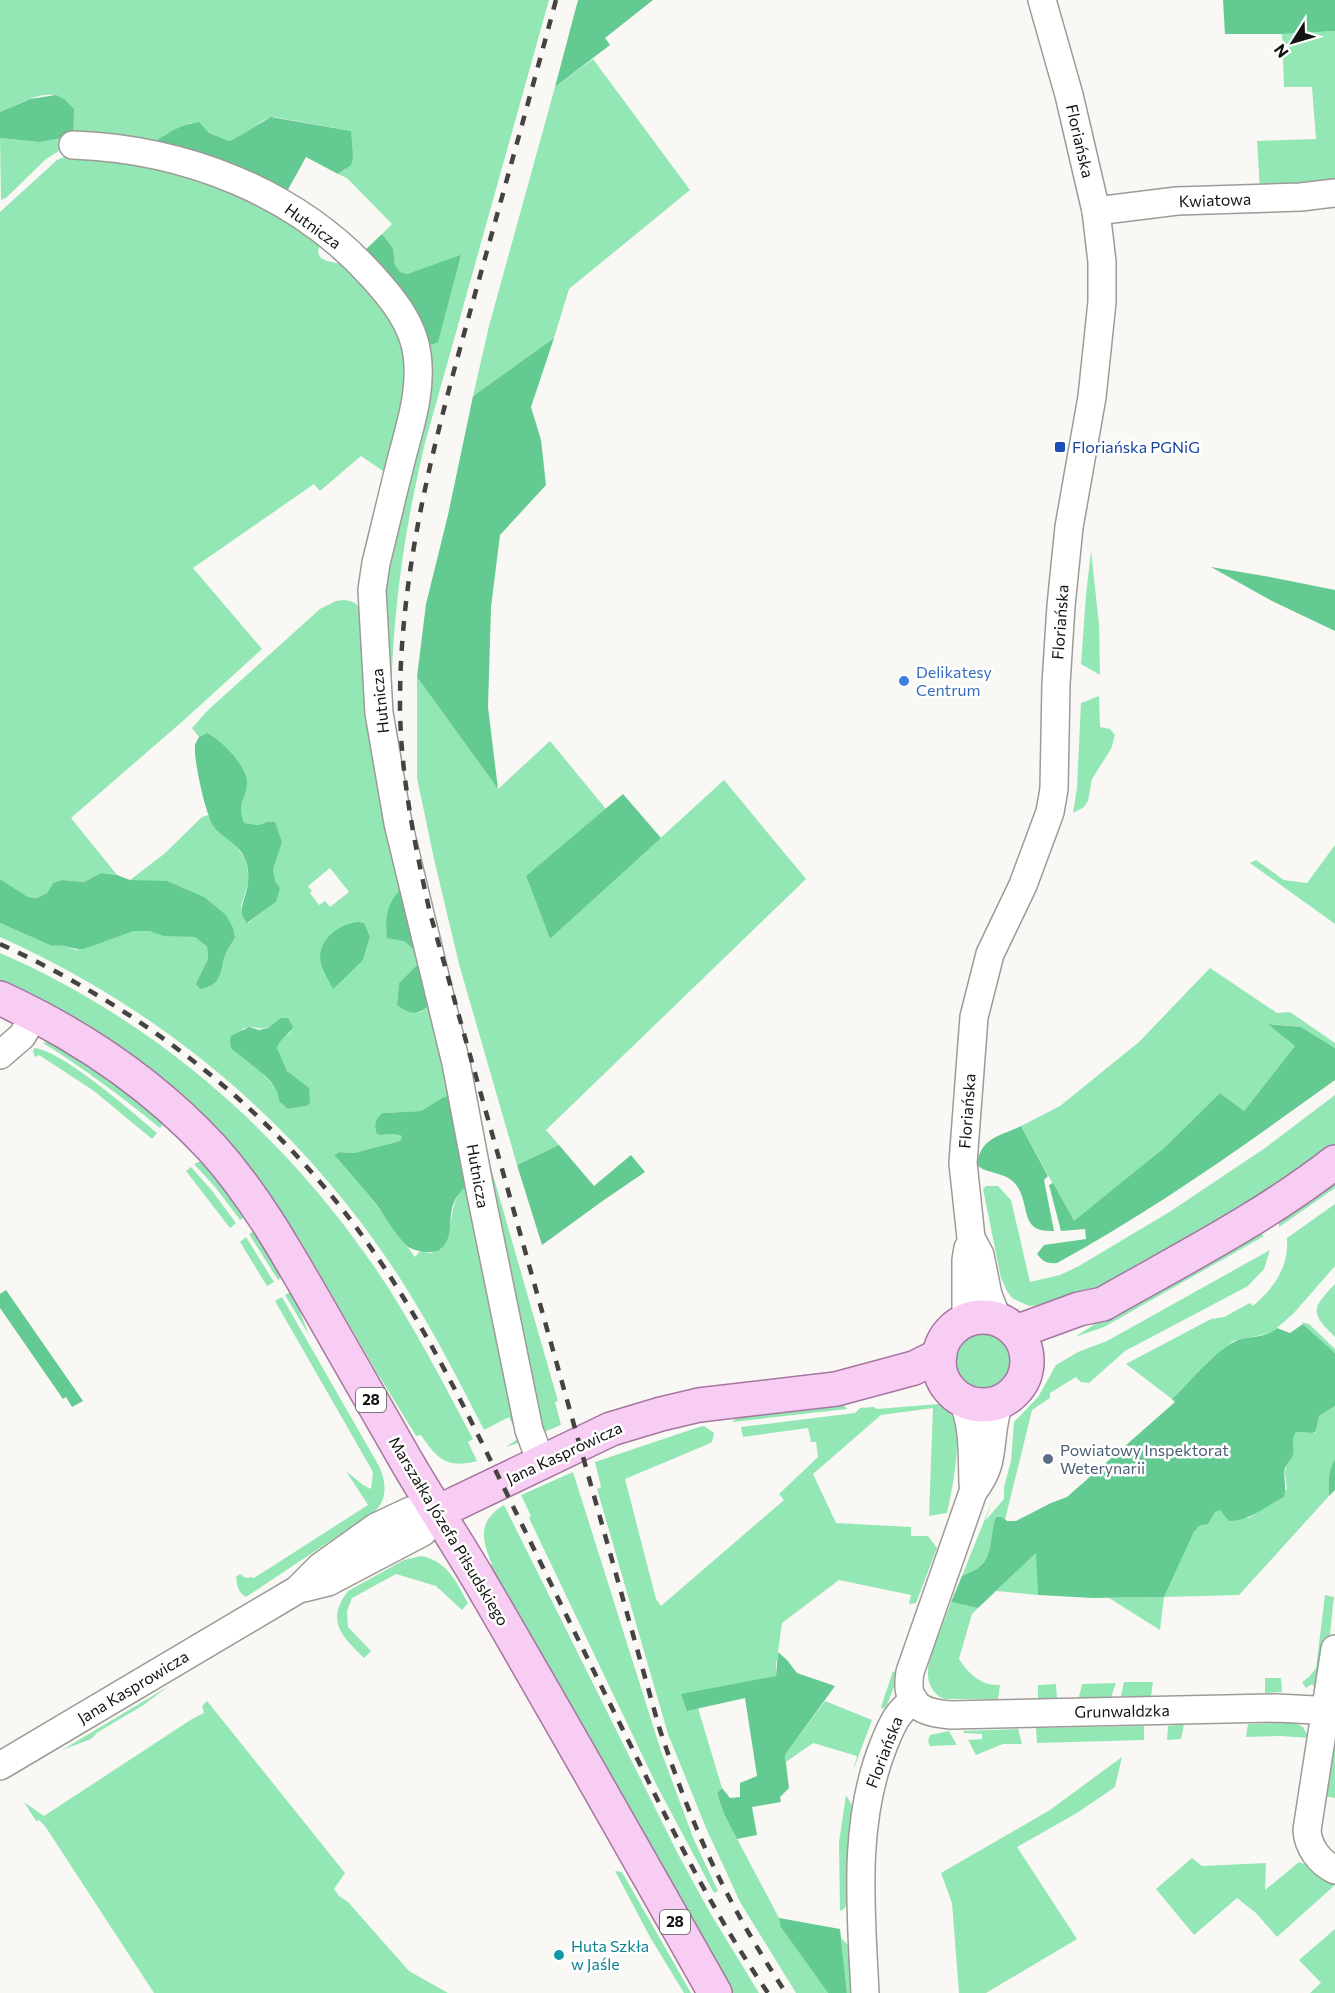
<svg xmlns="http://www.w3.org/2000/svg" width="1335" height="1993" viewBox="0 0 1335 1993" font-family="Commissioner,sans-serif">
  <rect width="100%" height="100%" fill="#faf8f4"/>
  <g fill="#93e7b5" fill-rule="evenodd">
    <path d="M0,0H549L425,443C404,531 393,609 391,700L380,587L422,400L381,272L430,345L461,256L407,274L400,272L395,265L393,248L382,234L392,224L347,178L338,174L346,169L351,131L274,117C262,118 254,129 243,135C239,137 233,139 228,141L209,133L199,123H190L163,136L248,180L62,149L46,159L6,198L1,200L0,138L39,142L67,103C50,83 19,105 0,112Z"/>
    <path d="M1335,31V186L1260,191L1257,141L1316,139L1312,87H1284L1282,34Z"/>
    <path d="M593,59L690,190L569,289L554,338L473,396L489,326L555,87Z"/>
    <path d="M78,151L204,172L320,240L318,253L321,258L327,261L351,266L412,349L392,477L361,456L320,491L314,484L193,568L262,649L184,720L71,818L117,875L101,873L84,882L62,880L53,883L47,893L38,898L28,897L0,879V212L57,160Z"/>
    <path d="M1091,551L1099,624L1100,675L1081,664L1086,595Z"/>
    <path d="M343,600C359,601 361,609 367,623L406,884L404,941L413,949L423,953L424,958L399,983L397,1005C418,1014 417,1017 435,1001L521,1442L506,1447L519,1438L509,1417L484,1430C460,1383 436,1336 408,1291C310,1133 169,1013 0,937V923L52,946L58,944L76,950L134,931H149L164,935L195,937L207,947L208,959L197,984L209,987C225,973 220,967 227,951C229,946 233,942 235,938L204,897L167,882L130,880L164,854L202,817L208,815L214,827L234,843L246,860L249,881L241,906L248,923L276,902V883L273,870L282,842L267,822L258,825L244,823L240,812L247,782L207,733L199,737L192,728L208,710L320,609L336,601ZM330,868L349,892L330,907L325,901L319,905L310,893L312,891L308,886ZM370,937L363,960L330,983L327,974ZM281,1018L291,1032L280,1040L277,1048C282,1062 286,1074 300,1081L306,1106L288,1109L279,1097L278,1091L263,1074L242,1029C261,1023 260,1037 281,1018ZM442,1098L458,1195C449,1212 453,1233 441,1250L429,1253L421,1250L415,1257L365,1190L334,1155L339,1152L354,1153L400,1141L402,1136L394,1134L381,1135V1113L421,1111Z"/>
    <path d="M417,677L498,789L550,741L606,809L526,876L550,939L724,780L806,879L546,1130L559,1145L517,1165L459,964L434,859L417,778Z"/>
    <path d="M1099,696L1100,727L1110,729L1115,735L1111,749L1092,779L1088,801L1084,807L1073,813L1077,788L1081,703Z"/>
    <path d="M1335,845V924L1250,863L1256,860L1284,880L1307,883Z"/>
    <path d="M0,953C150,1018 278,1128 371,1262C410,1318 441,1379 473,1439L468,1442L477,1461C447,1469 437,1459 421,1435L416,1436L376,1371L299,1238L267,1192L57,1009L0,981Z"/>
    <path d="M1210,968L1277,1013L1290,1012L1335,1043V1048L1301,1027L1269,1024L1295,1046L1244,1111L1220,1093L1164,1148L1074,1222L1021,1126L1060,1106L1139,1042Z"/>
    <path d="M47,1042H53L96,1067L165,1122L160,1128C122,1097 85,1069 43,1043Z"/>
    <path d="M456,1046L558,1401L555,1402L561,1425L542,1433Z"/>
    <path d="M34,1048C60,1049 135,1114 157,1133L152,1139L94,1091L39,1055L35,1057L33,1051Z"/>
    <path d="M1335,1095V1149L1107,1290L1042,1305L1029,1306L1012,1298L1007,1291L1001,1278L983,1189L986,1186H998L1011,1200L1030,1282L1060,1275L1079,1266L1171,1211L1265,1148Z"/>
    <path d="M203,1160L244,1213V1217L240,1220L216,1188L194,1164Z"/>
    <path d="M191,1167L213,1192L236,1223L230,1228L186,1171Z"/>
    <path d="M1335,1176V1188L1279,1227V1221Z"/>
    <path d="M1335,1204V1266L1293,1314L1271,1333L1233,1341L1200,1371L1172,1399L1126,1364L1211,1319L1224,1317L1250,1303L1253,1306C1274,1288 1289,1267 1287,1238Z"/>
    <path d="M255,1230L283,1276L278,1280L249,1234Z"/>
    <path d="M1258,1232L1264,1236L1104,1327L1075,1337L1132,1300Z"/>
    <path d="M246,1237L274,1282L267,1286L240,1242Z"/>
    <path d="M1270,1250L1264,1269L1248,1286L1125,1351L1089,1383L1081,1382L1076,1377L1050,1393V1398L1032,1410L1005,1520L1002,1517L995,1521C993,1535 991,1558 979,1567C975,1571 967,1573 962,1576L994,1496L985,1521L1004,1499V1487L1011,1461L1014,1422L1038,1397L1056,1365L1078,1352L1107,1341Z"/>
    <path d="M1335,1284V1337C1309,1312 1312,1308 1335,1284Z"/>
    <path d="M292,1291L309,1335L285,1295Z"/>
    <path d="M282,1297L379,1466C386,1481 388,1499 375,1511L246,1597C238,1593 237,1585 236,1577L240,1574L246,1578L252,1577L254,1578L368,1505L346,1471L363,1485L371,1489L373,1472L275,1301Z"/>
    <path d="M1301,1322L1309,1324L1335,1349V1353Z"/>
    <circle cx="982" cy="1361" r="28"/>
    <path d="M841,1401L847,1409L732,1422L739,1416Z"/>
    <path d="M939,1404C944,1408 950,1411 953,1417C963,1437 952,1491 947,1513L929,1516L933,1408L881,1415L813,1474L836,1523L911,1527V1536H928L937,1548L916,1603L909,1604L911,1595L839,1580L782,1623L776,1665V1676L687,1711L698,1708L722,1788L717,1793L724,1814L779,1918L780,1926L828,1993H796L740,1902L706,1828L668,1734L597,1489L601,1487L595,1462L699,1427L704,1426L714,1433L712,1442L706,1445L625,1479L656,1599L661,1606L784,1500L779,1494L818,1457L816,1442H811L808,1428L743,1437L741,1427L855,1413L860,1408L874,1407L877,1409Z"/>
    <path d="M1335,1406V1459C1328,1470 1328,1483 1329,1496L1239,1595L1164,1597L1160,1630L1109,1598L1164,1597L1194,1532L1199,1526L1208,1524L1215,1511L1220,1510L1249,1518L1287,1489L1285,1474L1286,1465L1293,1455L1292,1436L1295,1432L1314,1433L1316,1431L1319,1416Z"/>
    <path d="M573,1472L661,1751L694,1840L718,1891L714,1893L657,1786L529,1518L531,1516L521,1495Z"/>
    <path d="M504,1505L678,1854L709,1911L759,1993H732L489,1566L492,1564C481,1538 478,1521 504,1505Z"/>
    <path d="M1037,1552L1038,1595L996,1591Z"/>
    <path d="M421,1556C447,1561 456,1581 468,1603L462,1610L436,1586L396,1574L352,1598L347,1611L348,1627L371,1651L364,1658C342,1636 325,1621 348,1591L404,1560Z"/>
    <path d="M1325,1595L1334,1597C1331,1619 1329,1672 1315,1688L1312,1684L1306,1688L1302,1682L1309,1677L1316,1668Z"/>
    <path d="M951,1602L978,1608L972,1614L959,1659C969,1674 981,1686 1000,1685L998,1699H944C933,1695 927,1682 928,1671C928,1657 946,1618 951,1602Z"/>
    <path d="M893,1671L899,1674L887,1705L883,1709L881,1707Z"/>
    <path d="M1265,1678H1281L1282,1692L1265,1693Z"/>
    <path d="M1124,1682H1153L1151,1696H1121Z"/>
    <path d="M1116,1683L1111,1697H1079L1082,1684Z"/>
    <path d="M1056,1684L1057,1698H1038V1685Z"/>
    <path d="M169,1686L142,1706L98,1732L91,1739L62,1750Z"/>
    <path d="M207,1701L345,1873L334,1889L339,1896L348,1902L409,1971L448,1993H154L45,1826L39,1820L36,1821L24,1802L44,1816L192,1719L204,1713L202,1706Z"/>
    <path d="M825,1701L872,1720L853,1771L857,1756L813,1743L786,1762L785,1755Z"/>
    <path d="M1293,1722L1303,1727L1309,1738L1281,1736L1246,1737L1248,1724Z"/>
    <path d="M1184,1724L1181,1739L1167,1740L1168,1726Z"/>
    <path d="M1144,1726V1740L1037,1743L1036,1728Z"/>
    <path d="M1018,1729L1022,1744H1003L976,1755L968,1740L982,1739V1734L964,1733L963,1731Z"/>
    <path d="M949,1731L957,1745L930,1746L928,1741L930,1735Z"/>
    <path d="M1335,1739V1798L1324,1796Z"/>
    <path d="M1122,1757L1115,1787L1077,1813L1017,1847L1077,1939L986,1993H959L952,1903L941,1873L1050,1810Z"/>
    <path d="M846,1795L855,1810L849,1896L845,1908L840,1911L839,1842Z"/>
    <path d="M1192,1858L1202,1866L1266,1863L1265,1890L1299,1862L1305,1864L1308,1860L1335,1877V1885L1277,1937L1256,1913L1237,1898L1194,1935L1156,1889Z"/>
    <path d="M615,1871L622,1872L691,1993H684L650,1937Z"/>
    <path d="M1335,1929V1993H1310L1321,1983L1299,1960Z"/>
    <path d="M841,1938L852,1949L856,1993H847Z"/>
  </g>
  <g fill="#63ca91">
    <path d="M578,0H653L605,38L610,45L555,87Z"/>
    <path d="M1223,0H1335V31L1282,34H1225Z"/>
    <path d="M56,95L64,99L74,109L73,136L39,142L0,138V112L30,99Z"/>
    <path d="M271,117L351,131L353,157L351,165L338,174L306,157L285,195L150,145C165,135 180,124 199,122L209,133L229,141C244,135 256,125 271,117Z"/>
    <path d="M382,234L393,248L395,265L400,272L407,274L461,255L438,342L430,345L381,272L362,253Z"/>
    <path d="M554,338L531,407L541,440L546,485L500,535L491,607L488,707L498,789L417,677L426,604L448,515L473,396Z"/>
    <path d="M1211,567L1270,577L1335,590V631L1272,601Z"/>
    <path d="M207,733C221,740 247,766 247,782C247,799 236,802 244,823L258,825L267,822H275L282,842L273,870L276,883L280,888L276,902L247,923C236,911 246,898 248,884C249,878 248,867 246,861C240,844 224,839 214,827C206,817 193,758 195,745C196,742 198,739 199,737Z"/>
    <path d="M623,794L661,838L550,939L526,876Z"/>
    <path d="M101,873L117,875L130,880L167,881L204,897L226,915L233,928L235,938C233,942 229,946 227,951C219,968 225,985 200,989L196,984L208,959L207,947L195,937L164,936L149,931H134L83,949C72,950 63,943 52,946L0,923V879L28,897L37,898L47,893L53,883L62,880L84,882Z"/>
    <path d="M406,884L423,953L413,949L404,941L387,938C385,913 387,902 406,884Z"/>
    <path d="M358,922L364,923L370,937L363,960L333,989C330,983 322,969 321,963C316,940 339,924 358,922Z"/>
    <path d="M424,958L435,1001C421,1013 414,1018 397,1005L399,983Z"/>
    <path d="M281,1018H288L293,1027C289,1035 280,1038 277,1048L287,1071L309,1088L310,1103L306,1106L288,1109L279,1101C280,1081 245,1061 231,1048L230,1042L231,1036L249,1027L259,1030L268,1028Z"/>
    <path d="M1268,1024L1301,1027L1335,1048V1080C1245,1145 1154,1210 1057,1263C1048,1264 1043,1262 1037,1254L1044,1245L1086,1239L1085,1229L1061,1231L1049,1185L1053,1183L1074,1221L1164,1148L1220,1093L1244,1111L1295,1046Z"/>
    <path d="M455,1094L472,1179C465,1187 456,1195 453,1205C448,1219 454,1237 441,1249C435,1255 412,1251 407,1246C395,1234 386,1218 376,1204C363,1187 348,1171 334,1155L339,1152L354,1153L400,1141L402,1136L394,1134L381,1135L377,1134C374,1125 375,1120 382,1113L421,1111L442,1098Z"/>
    <path d="M1021,1126L1048,1176L1044,1180L1054,1231C1019,1233 1031,1207 1017,1186C1006,1170 984,1175 977,1164C981,1137 1000,1136 1021,1126Z"/>
    <path d="M559,1145L594,1186L631,1155L645,1172L604,1200L542,1245L517,1165Z"/>
    <path d="M6,1290L83,1401L72,1407L66,1397L63,1399L0,1308V1294Z"/>
    <path d="M1303,1324L1335,1353V1406L1319,1416L1316,1431L1313,1433L1296,1432C1290,1440 1295,1447 1293,1455C1291,1460 1287,1463 1285,1468C1283,1478 1287,1487 1284,1497C1266,1506 1250,1521 1229,1521L1220,1510L1215,1512L1208,1524L1199,1526L1194,1532L1164,1597L1093,1598L1038,1595L1036,1553L978,1608L951,1602L962,1576C967,1573 975,1571 979,1567C994,1556 990,1532 996,1517H1002L1007,1521H1016L1051,1503L1067,1497L1175,1402L1172,1399C1190,1382 1211,1356 1232,1343C1245,1334 1264,1340 1277,1328L1290,1333Z"/>
    <path d="M1335,1459V1490L1329,1496C1328,1483 1328,1470 1335,1459Z"/>
    <path d="M778,1652L787,1660L797,1673L835,1686L785,1755L789,1788L780,1797L781,1802L752,1807L757,1835L737,1839L724,1814L717,1793L722,1788L730,1798L740,1797V1783L757,1776L745,1698L687,1711L681,1694L776,1676Z"/>
    <path d="M779,1918L840,1929L847,1993H828L780,1926Z"/>
  </g>
  <g fill="none" stroke-linecap="round" stroke-linejoin="round">
    <defs>
      <g id="minor">
        <path d="M73,145C185,149 297,192 373,277C393,299 413,324 417,354C422,389 411,423 402,457C393,492 385,527 376,563L372,590L379,713L398,823L456,1063L480,1190L529,1430L541,1462"/>
        <path d="M1096,211L1177,201L1301,197L1335,193"/>
        <path d="M0,1055L22,1036L35,1014"/>
        <path d="M998,1320L988,1295L980,1255L971,1238L963,1163L974,1017L990,954L1023,885L1050,812L1054,789L1056,684L1061,606L1069,527L1092,397L1102,302V262L1096,211L1069,95L1042,0"/>
        <path d="M966,1321V1260L968,1248"/>
        <path d="M962,1399C974,1426 972,1454 973,1483"/>
        <path d="M1000,1401C990,1425 994,1445 987,1467C984,1476 979,1484 973,1492L910,1672C904,1706 923,1713 951,1715L1276,1708L1335,1711"/>
        <path d="M304,1588L328,1582L423,1532L438,1512"/>
        <path d="M1335,1649L1307,1830C1308,1847 1319,1862 1335,1870"/>
        <path d="M0,1766L297,1590L320,1567L376,1527L410,1511L438,1512"/>
        <path d="M865,1993C861,1910 852,1823 884,1744C892,1725 896,1713 914,1700"/>
      </g>
      <g id="major">
        <path d="M0,998C80,1035 153,1084 213,1149C255,1196 286,1251 317,1305C346,1356 375,1407 404,1457C428,1499 455,1539 479,1580C559,1717 637,1855 715,1993"/>
        <circle cx="983" cy="1361" r="44"/>
        <path d="M1016,1332L1079,1309L1103,1304C1182,1259 1263,1218 1335,1162"/>
        <path d="M438,1512L611,1429L661,1414L699,1405L836,1389L914,1368L940,1355"/>
      </g>
    </defs>
    <use href="#minor" stroke="#9d9b97" stroke-width="30"/>
    <use href="#major" stroke="#a5769f" stroke-width="36"/>
    <use href="#minor" stroke="#fff" stroke-width="27"/>
    <use href="#major" stroke="#f8cdf3" stroke-width="33"/>
    <g stroke="#444341" stroke-width="4.5" stroke-dasharray="10 10" stroke-linecap="butt">
      <path d="M556,0C528,104 499,208 470,312C434,443 399,571 400,709C401,778 415,846 430,913L659,1727C670,1760 682,1794 696,1827C720,1885 751,1940 786,1993"/>
      <path d="M0,944C142,1009 269,1107 361,1234C420,1315 464,1406 508,1496C549,1580 590,1664 632,1748C673,1832 715,1916 768,1993"/>
    </g>
  </g>
  <rect fill="#1a4fb4" stroke="#fff" stroke-width="2" x="1054" y="441" width="12" height="12" rx="3"/>
  <circle fill="#3f7fe0" stroke="#fff" stroke-width="2" cx="904" cy="681" r="6"/>
  <circle fill="#5c6f8a" stroke="#fff" stroke-width="2" cx="1048" cy="1459" r="6"/>
  <circle fill="#0f9aa8" stroke="#fff" stroke-width="2" cx="559" cy="1955" r="6"/>
  <g text-anchor="middle" stroke-width="5" stroke-linejoin="round" paint-order="stroke">
    <g fill="#fff" stroke="#5a5a58" stroke-width="1.5">
      <rect x="356" y="1388" width="30" height="24" rx="4.5"/>
      <rect x="660" y="1910" width="30" height="24" rx="4.5"/>
    </g>
    <g font-size="15" font-weight="bold" fill="#131311">
      <text x="371" y="1405">28</text>
      <text x="675" y="1927">28</text>
    </g>
    <g font-size="16" fill="#131311" stroke="#fff">
      <text transform="translate(1080 141) rotate(77)" y="6">Floriańska</text>
      <text transform="translate(1215 200) rotate(-2)" y="6">Kwiatowa</text>
      <text transform="translate(313 226) rotate(36)" y="6">Hutnicza</text>
      <text transform="translate(1060 622) rotate(-86)" y="6">Floriańska</text>
      <text transform="translate(380 701) rotate(-96)" y="6">Hutnicza</text>
      <text transform="translate(967 1111) rotate(-86)" y="6">Floriańska</text>
      <text transform="translate(478 1176) rotate(80)" y="6">Hutnicza</text>
      <text transform="translate(564 1453) rotate(-25)" y="6">Jana Kasprowicza</text>
      <text transform="translate(449 1531) rotate(59)" y="6">Marszałka Józefa Piłsudskiego</text>
      <text transform="translate(133 1687) rotate(-31)" y="6">Jana Kasprowicza</text>
      <text transform="translate(1122 1711) rotate(-1)" y="6">Grunwaldzka</text>
      <text transform="translate(884 1752) rotate(-69)" y="6">Floriańska</text>
    </g>
    <g font-size="16" fill="#164399" stroke="#fff" text-anchor="start">
      <text x="1072" y="453">Floriańska PGNiG</text>
    </g>
    <g font-size="16" fill="#366cbe" stroke="#fff" text-anchor="start">
      <text x="916" y="678">Delikatesy<tspan x="916" dy="18">Centrum</tspan></text>
    </g>
    <g font-size="16" fill="#4e5e75" stroke="#fff" text-anchor="start">
      <text x="1060" y="1456">Powiatowy Inspektorat<tspan x="1060" dy="18">Weterynarii</tspan></text>
    </g>
    <g font-size="16" fill="#0d838f" stroke="#fff" text-anchor="start">
      <text x="571" y="1952">Huta Szkła<tspan x="571" dy="18">w Jaśle</tspan></text>
    </g>
  </g>
  <g transform="translate(1293 42) rotate(233)" stroke="#ffffff" stroke-width="4.5" paint-order="stroke">
  <path d="M0-4.5L10 22L0 15L-10 22Z" fill="#131311"/>
  <text y="-9" font-size="16" font-weight="bold" text-anchor="middle" fill="#131311">N</text>
  </g>
</svg>
